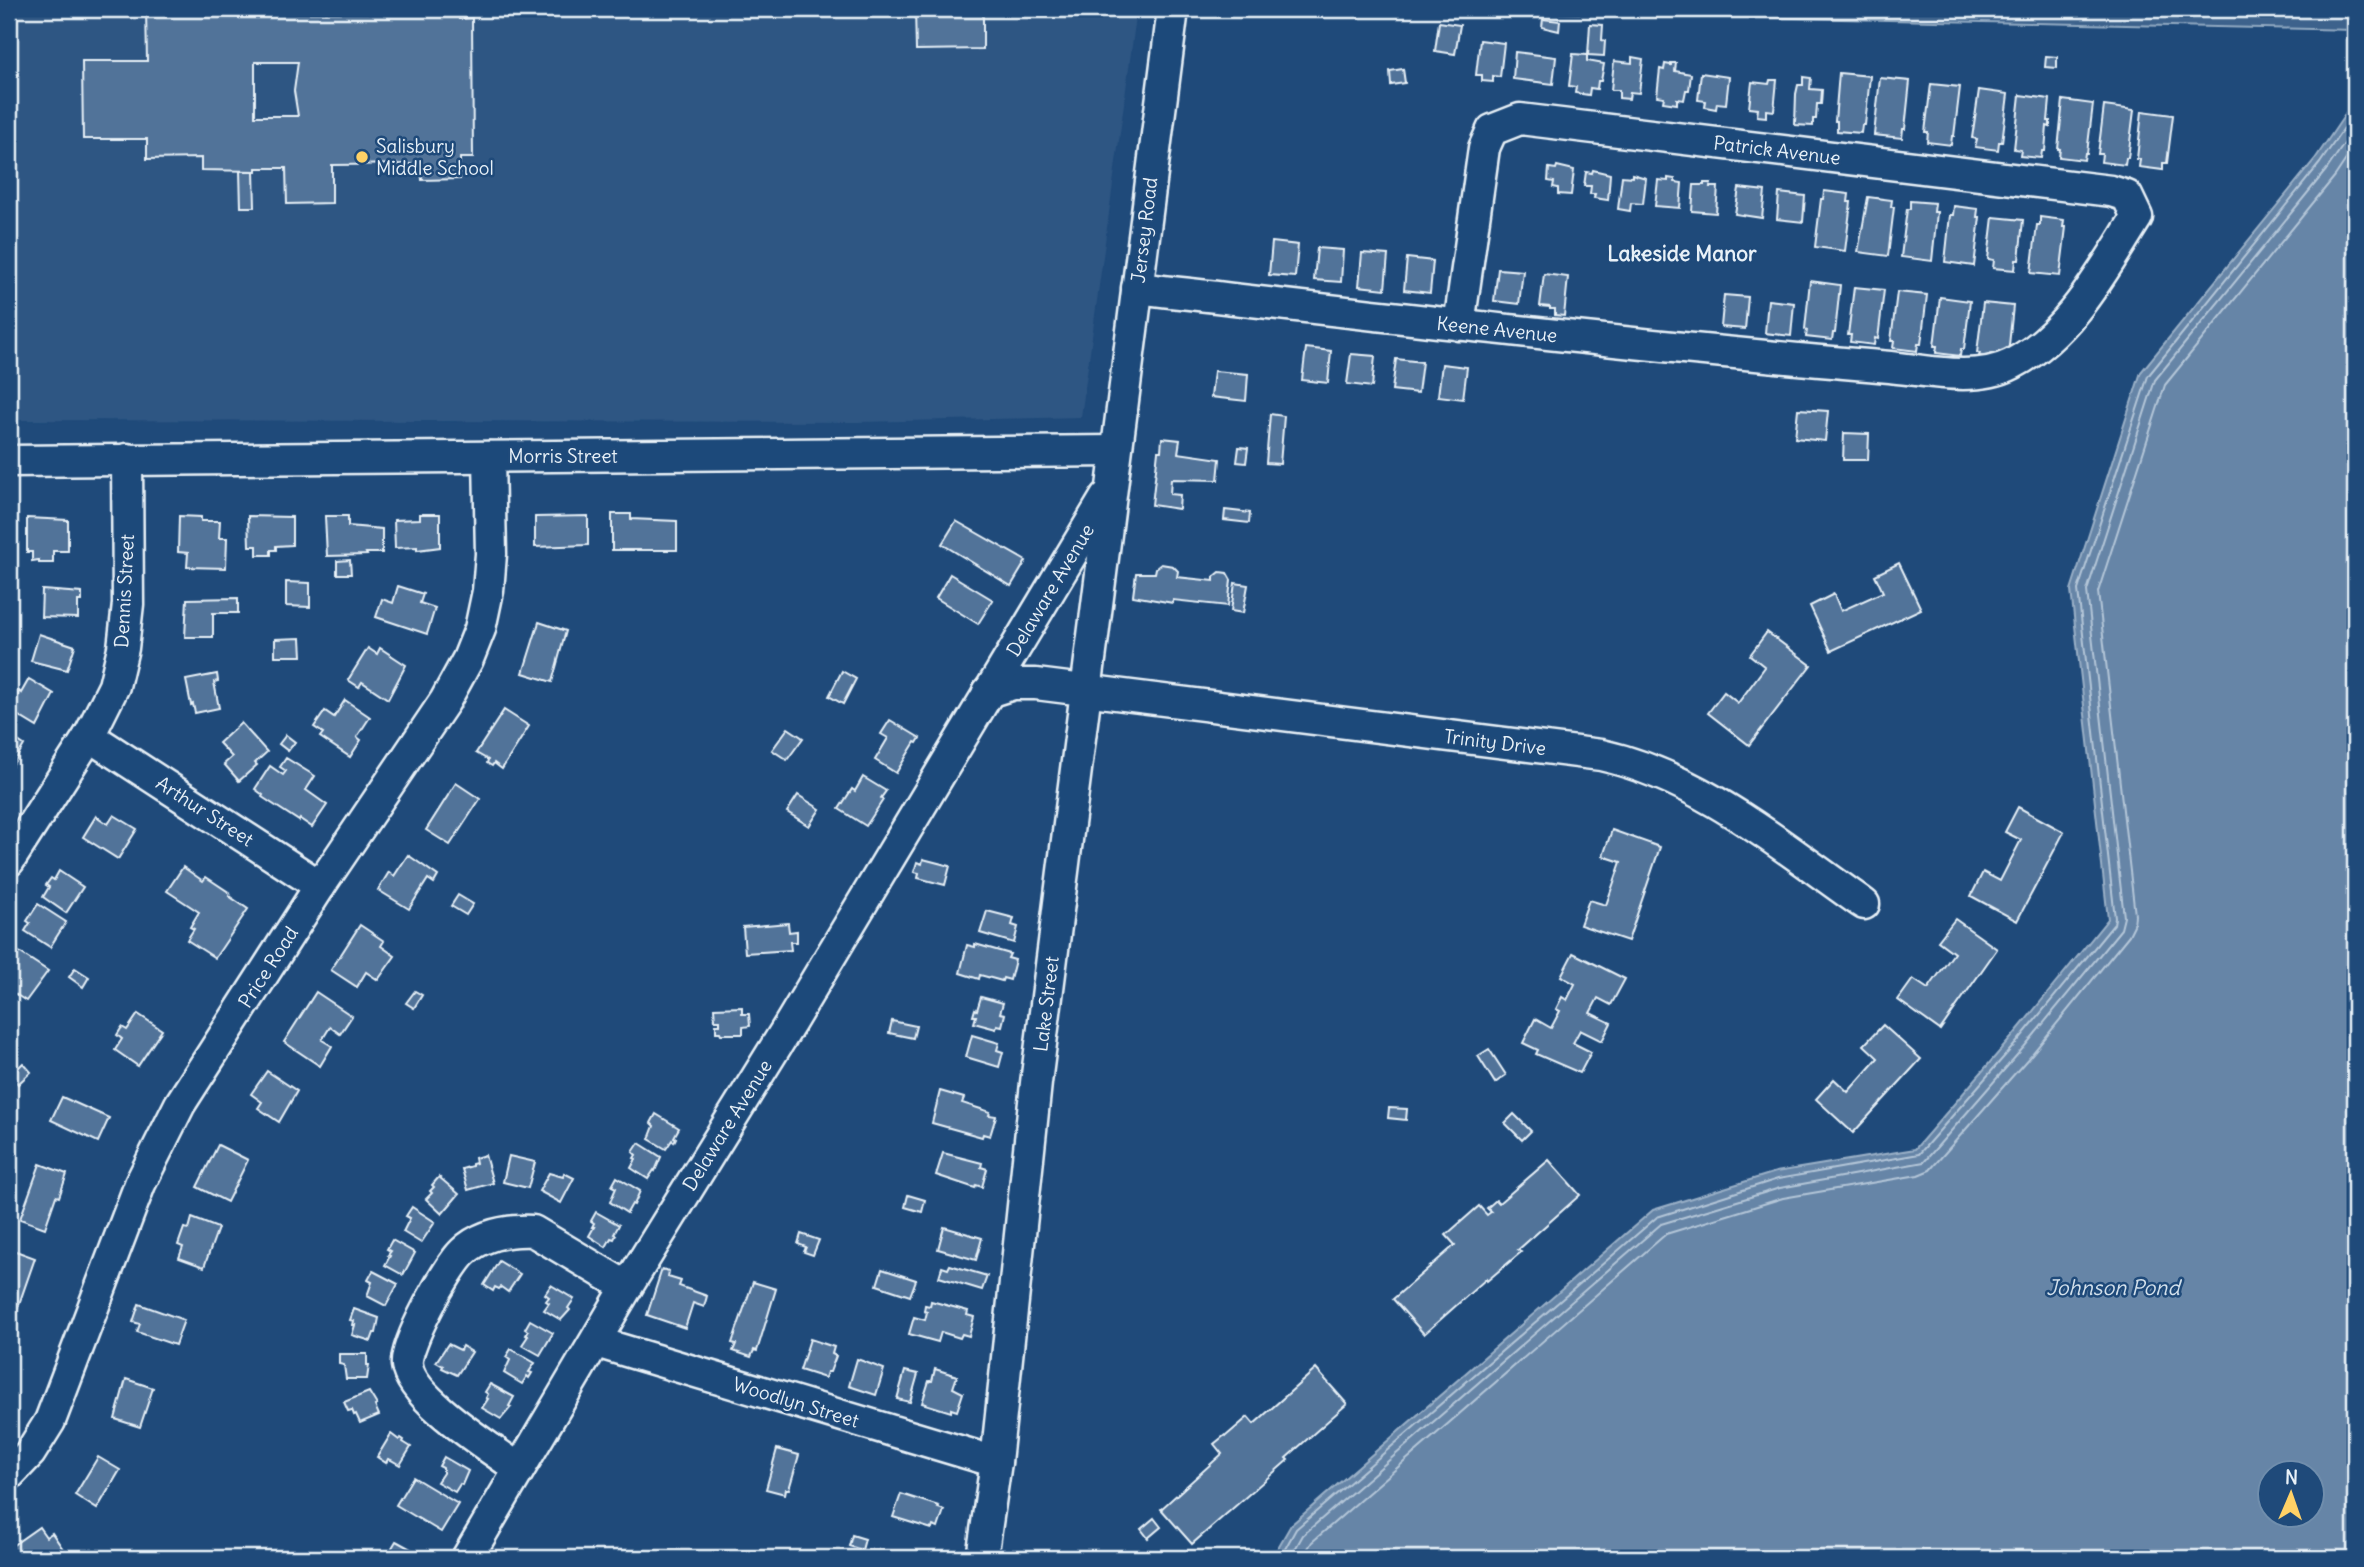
<svg xmlns="http://www.w3.org/2000/svg" width="2364" height="1567" viewBox="0 0 2364 1567" font-family="Delius,sans-serif">
  <rect width="100%" height="100%" fill="#1f4a7a"/>
  <filter id="ink" filterUnits="userSpaceOnUse"><feTurbulence type="fractalNoise" baseFrequency=".0143" numOctaves="2"/><feDisplacementMap in="SourceGraphic" scale="14" xChannelSelector="R" yChannelSelector="G"/><feConvolveMatrix kernelMatrix="1 2 1 2 8 2 1 2 1" color-interpolation-filters="sRGB"/></filter>
  <g filter="url(#ink)">
    <path fill="#2e5683" d="M9,9H1137L1081,417L858,422L9,420Z"/>
    <path fill="#3c628c" stroke="#92aac2" stroke-width="2" d="M1380,9H2355V30Z"/>
    <path fill="#6685a7" stroke="#9ab0c7" stroke-width="2" fill-rule="evenodd" d="M2355,100V1558H1272L1291,1525L1653,1210L1776,1172L1915,1149L2012,1037L2108,919L2071,590L2141,372L2315,159ZM2270,1472H2312V1514H2270Z"/>
    <g fill="none" stroke-linecap="round" stroke-linejoin="round">
      <g stroke="#b4c6d8" stroke-width="2">
        <path d="M1280,1558L1296,1529L1657,1217L1778,1179L1919,1154L2017,1042L2114,924L2115,918L2078,590L2148,376L2320,163L2355,112"/>
        <path d="M1290,1558L1303,1535L1661,1224L1780,1188L1924,1162L2024,1047L2121,929L2124,917L2087,591L2155,380L2327,169L2355,128"/>
        <path d="M1302,1558L1312,1542L1666,1234L1783,1198L1918,1175L1930,1170L2032,1054L2129,935L2134,925L2135,915L2098,592L2165,385L2335,176L2355,146"/>
      </g>
    </g>
    <g fill="#517399" stroke="#e8f1f8" stroke-width="2" fill-rule="evenodd">
      <path d="M146,9H280V13L420,12V9H459V19L472,18L473,158H460V179L422,180L421,164L332,165V203L287,204L286,168H256V171L201,170V158L147,159V139H83L82,61H147ZM255,62H298L294,91L298,116H255Z"/>
      <path d="M915,9H983V49L916,50Z"/>
      <path d="M1543,19L1560,21L1559,31L1542,27Z"/>
      <path d="M1439,22L1460,25L1455,54L1435,51Z"/>
      <path d="M1590,24L1603,25L1602,40L1605,41L1604,56L1588,55Z"/>
      <path d="M1480,40L1504,43L1500,77L1493,76V82L1482,81V75H1476Z"/>
      <path d="M1515,52L1556,57L1553,84L1513,79Z"/>
      <path d="M1573,54L1587,55V61L1604,64L1601,81H1598L1597,89L1590,88L1589,95L1575,93L1576,87L1569,86Z"/>
      <path d="M2046,56L2057,57V68L2045,67Z"/>
      <path d="M1632,57L1643,59L1639,93L1630,92L1629,99L1619,98V90H1611L1614,61L1632,63Z"/>
      <path d="M1671,63H1676L1675,71L1691,74L1689,90H1686L1684,100L1677,99V104L1663,102L1664,97L1657,96L1660,69L1664,70L1665,64L1671,65Z"/>
      <path d="M1403,69L1405,83L1391,85L1390,71Z"/>
      <path d="M1701,73L1729,77L1726,104L1717,103L1716,109L1705,107L1706,101L1698,100Z"/>
      <path d="M1839,73L1870,76L1865,125H1862L1861,133L1837,131V121H1835Z"/>
      <path d="M1803,77L1811,78L1810,89L1822,90L1821,104H1817L1816,119H1813V126L1795,125L1796,94L1798,85H1803Z"/>
      <path d="M1880,78L1910,81L1905,129H1903L1902,138L1874,135Z"/>
      <path d="M1770,80H1777L1774,111L1766,110V117L1757,116L1758,109L1749,108L1752,82L1769,84Z"/>
      <path d="M1931,84L1960,87L1954,136H1952L1951,145L1927,142L1928,132H1925Z"/>
      <path d="M1979,90L2008,94L2002,142H1999L1998,150L1975,147L1977,139L1972,138Z"/>
      <path d="M2020,95L2050,99L2048,121H2050V127L2047,126L2045,151H2042L2041,158L2020,156L2021,150L2014,149Z"/>
      <path d="M2063,100L2093,104L2087,153H2085L2084,160L2059,157L2060,149H2058Z"/>
      <path d="M2104,106L2134,110L2128,158H2126L2125,165L2101,162L2102,154H2098Z"/>
      <path d="M2142,111L2173,115L2167,163H2163V170L2139,167L2140,159H2137Z"/>
      <path d="M1557,166L1574,170L1571,195L1558,194V188L1553,187L1554,182L1548,181L1549,168L1556,169Z"/>
      <path d="M1593,170L1610,174L1608,200L1594,198L1595,194H1590L1591,186H1584L1586,172L1592,173Z"/>
      <path d="M240,171H254L255,207H241Z"/>
      <path d="M1632,174L1646,178L1643,204L1631,203L1630,211L1618,209L1622,176L1632,177Z"/>
      <path d="M1668,178L1675,179V182L1682,183L1680,208L1655,206L1658,180L1668,181Z"/>
      <path d="M1704,183H1711L1710,187H1718L1716,213L1692,211L1694,185H1704Z"/>
      <path d="M1739,188L1765,191L1762,218L1735,214Z"/>
      <path d="M1824,191L1849,194L1848,202H1851L1845,251L1815,247L1821,199H1823Z"/>
      <path d="M1779,193L1805,196L1803,222L1777,219Z"/>
      <path d="M1868,197L1892,200L1891,207H1894L1888,256L1858,252Z"/>
      <path d="M1910,201L1935,203L1934,212H1937L1932,261L1901,257L1907,209H1910Z"/>
      <path d="M1954,206L1978,209L1977,217H1980L1974,266L1945,262L1950,215H1953Z"/>
      <path d="M1993,217L2023,220L2019,260H2016L2015,270L1993,268L1994,260L1988,259Z"/>
      <path d="M2040,217L2064,220L2063,227H2066L2060,276L2031,273L2037,225H2040Z"/>
      <path d="M1272,242L1298,245L1295,277L1269,275Z"/>
      <path d="M1317,248L1343,250L1341,282L1314,280Z"/>
      <path d="M1362,253L1388,255L1385,289L1359,286Z"/>
      <path d="M1407,258L1433,261L1430,293L1404,290Z"/>
      <path d="M1498,269L1523,271L1519,304L1494,301Z"/>
      <path d="M1544,274L1568,277L1564,316L1555,315V309H1550V307L1540,306Z"/>
      <path d="M1810,281L1840,285L1835,333H1833L1832,340L1806,337L1807,330L1805,329Z"/>
      <path d="M1854,287L1884,290L1878,339L1875,338L1874,345L1850,342L1851,335H1848Z"/>
      <path d="M1897,292L1927,295L1921,344H1918L1917,351L1893,348L1894,341H1891Z"/>
      <path d="M1724,295L1748,297L1745,329L1721,327Z"/>
      <path d="M1940,297L1970,301L1964,349H1961L1960,356L1936,353L1937,346H1934Z"/>
      <path d="M1768,300L1794,303L1791,336L1765,333Z"/>
      <path d="M1983,303L2013,306L2008,355L2005,359L1979,356L1980,353H1977Z"/>
      <path d="M1306,348L1331,351L1328,383L1302,380Z"/>
      <path d="M1351,354L1375,356L1372,387L1347,384Z"/>
      <path d="M1396,359L1422,362L1418,393L1392,390Z"/>
      <path d="M1442,364L1467,367L1463,399L1438,396Z"/>
      <path d="M1214,371L1248,374L1246,401L1211,397Z"/>
      <path d="M1798,409L1828,411L1825,441L1795,438Z"/>
      <path d="M1270,414L1284,416L1280,464L1266,463Z"/>
      <path d="M1844,433L1869,434L1868,460H1843Z"/>
      <path d="M1162,438L1180,440L1178,453L1220,459L1218,480L1171,479L1170,494L1180,495L1179,509L1152,505L1158,451H1161Z"/>
      <path d="M1239,447L1248,448L1246,463L1237,462Z"/>
      <path d="M1225,510L1250,513L1249,523L1224,520Z"/>
      <path d="M420,514H440V547L417,550V547L395,548L394,520L420,519Z"/>
      <path d="M612,514H631V519L677,521V550H612Z"/>
      <path d="M179,516L201,517V521H220L219,538H227L226,568L187,567L188,553L178,552Z"/>
      <path d="M248,516L292,517V545L276,546V550H271V555H257V546H249Z"/>
      <path d="M325,516H348V526L382,529V553H366L367,555L327,556Z"/>
      <path d="M588,516V545L535,547V517Z"/>
      <path d="M27,518L68,520V551H53V563H39V560L32,561V552H27Z"/>
      <path d="M956,521L1026,561L1011,586L942,544Z"/>
      <path d="M350,560L351,574H337V561Z"/>
      <path d="M1899,563L1921,609L1831,651L1810,606L1834,594L1841,611L1883,592L1875,575Z"/>
      <path d="M1161,564L1173,566L1178,571L1177,577L1214,581V577L1220,572L1227,573L1231,580L1228,606L1173,600V603L1133,596L1136,573H1155L1156,568Z"/>
      <path d="M950,574L993,600L978,624L936,598Z"/>
      <path d="M286,582L310,583V607L286,606Z"/>
      <path d="M1235,583L1248,585L1243,613L1231,611Z"/>
      <path d="M398,586L423,594L420,603L435,608L427,634L376,617L382,599L393,603Z"/>
      <path d="M42,590L82,593V601H78V618L41,617Z"/>
      <path d="M238,598V613H213V637H185L187,599Z"/>
      <path d="M539,622L566,631L552,682L523,673Z"/>
      <path d="M1767,632L1811,665L1749,745L1708,713L1724,692L1738,703L1765,667L1750,655Z"/>
      <path d="M39,634L75,646L67,670L31,661Z"/>
      <path d="M301,638L302,656H275V639Z"/>
      <path d="M368,648L377,654L380,648L406,665L388,699L362,682L359,687L348,680Z"/>
      <path d="M842,671L856,679L843,704L829,696Z"/>
      <path d="M217,674L218,681L214,682L219,708L195,713L193,704L191,705L186,680Z"/>
      <path d="M29,679L54,694L37,727L9,710L12,702L15,703L19,691L21,693Z"/>
      <path d="M345,700L370,717L357,737L361,740L350,757L320,737L323,733L314,727L325,711L334,717Z"/>
      <path d="M504,710L529,726L502,769L494,763L492,766L487,763L488,760L476,753Z"/>
      <path d="M890,720L920,738L917,743L915,742L896,773L875,760L888,738L881,734Z"/>
      <path d="M241,723L267,752L255,763L257,765L239,781L224,764L232,757L219,743Z"/>
      <path d="M788,728L803,738L787,760L772,750Z"/>
      <path d="M9,735L24,745L9,771Z"/>
      <path d="M286,735L295,742L288,751L279,744Z"/>
      <path d="M286,758L315,776L306,790L327,805L312,827L300,819L299,821L262,797L263,795L255,789L270,766L283,775L286,771L280,767Z"/>
      <path d="M863,777L886,791L881,798L883,800L866,826L839,809L852,789L855,791Z"/>
      <path d="M456,783L480,799L450,845L426,830Z"/>
      <path d="M798,795L820,809L809,826L787,812Z"/>
      <path d="M2018,807L2064,832L2017,921L1971,896L1983,872L2000,881L2021,840L2005,832Z"/>
      <path d="M114,815L137,829L118,859L83,837L96,816L108,824Z"/>
      <path d="M1612,830L1660,847L1628,941L1580,925L1589,900L1606,905L1621,862L1603,856Z"/>
      <path d="M408,855L438,876L434,883L428,879L409,909L378,890L389,872L394,876Z"/>
      <path d="M923,859L950,866L945,885L918,878L919,873L914,872L917,862L922,864Z"/>
      <path d="M183,867L203,881L206,877L230,893L229,896L248,909L215,958L187,940L194,929L190,927L199,912L167,891Z"/>
      <path d="M59,871L83,887L66,913L43,897L49,887L46,885L51,878L54,880Z"/>
      <path d="M458,895L473,904L466,915L451,906Z"/>
      <path d="M38,904L66,922L50,947L25,931L30,923L27,921Z"/>
      <path d="M987,911L1014,918L1012,925L1018,927L1014,943L980,933Z"/>
      <path d="M1955,919L1997,949L1940,1030L1898,1000L1913,979L1928,989L1954,953L1938,941Z"/>
      <path d="M788,923L789,932L797,931V942H790L791,950L745,953L743,927Z"/>
      <path d="M360,925L384,941L381,946L395,956L378,980L366,972L357,987L331,970Z"/>
      <path d="M975,944L1010,954L1008,958L1015,960L1010,980L1003,978L1002,981L980,975L979,979L960,973L967,945L975,947Z"/>
      <path d="M10,946L48,971L26,1001L9,990Z"/>
      <path d="M1573,953L1625,979L1611,1005L1598,998L1590,1013L1611,1023L1602,1041L1580,1030L1573,1043L1591,1052L1580,1073L1536,1054L1538,1050L1523,1043L1535,1019L1551,1028L1560,1011L1556,1009L1562,997L1567,1000L1575,984L1561,976Z"/>
      <path d="M75,968L89,977L83,987L69,977Z"/>
      <path d="M415,991L422,995L414,1008L406,1003Z"/>
      <path d="M316,992L352,1016L340,1034L330,1027L322,1040L332,1046L320,1066L284,1042Z"/>
      <path d="M981,997L1003,1003L1000,1013L1005,1014L1002,1026L997,1025L996,1029L974,1023L976,1016H973L975,1009L977,1010Z"/>
      <path d="M742,1007V1014H749L750,1026L743,1027V1034H721L720,1032H716V1025H720V1020H715L714,1008Z"/>
      <path d="M138,1014L162,1030L138,1066L115,1050L122,1039L117,1035L122,1027L127,1030Z"/>
      <path d="M892,1021L916,1026L913,1038L889,1033Z"/>
      <path d="M1883,1025L1921,1059L1853,1133L1816,1099L1834,1079L1848,1092L1878,1058L1864,1045Z"/>
      <path d="M972,1035L999,1043L997,1050L1003,1052L999,1067L966,1057Z"/>
      <path d="M1489,1049L1506,1075L1495,1083L1478,1056Z"/>
      <path d="M23,1063L31,1072L18,1084L10,1076Z"/>
      <path d="M267,1071L297,1091L279,1122L258,1108L262,1102L251,1094Z"/>
      <path d="M940,1091L964,1098L962,1103L990,1112L989,1115L996,1116L990,1136L983,1134L982,1137L932,1123Z"/>
      <path d="M62,1097L109,1118L98,1142L51,1120Z"/>
      <path d="M1389,1108L1407,1109L1406,1120L1388,1118Z"/>
      <path d="M656,1114L679,1128L674,1137L676,1138L674,1142L672,1140L666,1149L649,1139L654,1126L651,1123Z"/>
      <path d="M1514,1114L1531,1131L1522,1140L1505,1123Z"/>
      <path d="M639,1143L661,1157L655,1171L654,1170L648,1179L631,1168L636,1159L634,1158L636,1155L633,1152Z"/>
      <path d="M218,1145L248,1160L227,1202L197,1187Z"/>
      <path d="M943,1153L982,1163L981,1167L987,1169L982,1187L976,1185L975,1188L936,1175Z"/>
      <path d="M485,1155L493,1183L468,1190L462,1169L472,1166V1164L476,1163L475,1158Z"/>
      <path d="M509,1156L535,1162L528,1188L503,1182Z"/>
      <path d="M1549,1160L1580,1195L1518,1250L1521,1252L1487,1281L1486,1279L1424,1334L1393,1299L1455,1245L1446,1235L1479,1206L1487,1215L1491,1212L1487,1208L1496,1200L1499,1203Z"/>
      <path d="M40,1164L67,1174L59,1197L56,1196L45,1228L20,1219Z"/>
      <path d="M549,1173L563,1177L564,1173L574,1178L561,1203L539,1191Z"/>
      <path d="M439,1177L459,1194L442,1214L426,1199L432,1193L430,1191L434,1187L432,1185Z"/>
      <path d="M617,1177L640,1191L634,1205L632,1204L627,1213L610,1202L616,1188L612,1186Z"/>
      <path d="M908,1195L925,1200L922,1212L905,1207Z"/>
      <path d="M412,1207L435,1222L421,1243L403,1232L410,1218L406,1216Z"/>
      <path d="M596,1212L619,1225L614,1234L616,1235L614,1239L611,1238L606,1247L589,1236L594,1227H592L594,1223L591,1221Z"/>
      <path d="M192,1218L218,1228L204,1267L179,1258L183,1247L178,1245L184,1228L189,1229Z"/>
      <path d="M944,1227L982,1238L976,1260L938,1249Z"/>
      <path d="M801,1234L819,1240L813,1255L804,1252L806,1247L798,1244Z"/>
      <path d="M392,1240L415,1253L403,1275L385,1265L390,1256L388,1255L391,1251L387,1249Z"/>
      <path d="M13,1250L35,1258L18,1307L9,1304V1261Z"/>
      <path d="M499,1261L520,1274L508,1292L501,1287L499,1289L495,1287L493,1291L484,1285Z"/>
      <path d="M950,1265L987,1276L982,1290L939,1277L942,1267L948,1269Z"/>
      <path d="M662,1269L669,1271L668,1277L681,1281L679,1286L707,1296L704,1307L693,1303L685,1328L647,1315Z"/>
      <path d="M882,1269L916,1280L910,1296L877,1285Z"/>
      <path d="M373,1271L398,1284L386,1306L367,1296L372,1282L368,1280Z"/>
      <path d="M753,1282L776,1289L757,1351L754,1350L751,1357L733,1351L736,1344L732,1343Z"/>
      <path d="M551,1285L574,1299L568,1308L570,1310L561,1320L544,1310L549,1303L546,1301L549,1297L545,1294Z"/>
      <path d="M931,1301L968,1311L967,1315L974,1317L969,1336L962,1334L960,1338L941,1332L938,1342L909,1334L914,1317L925,1320L927,1312L924,1311L925,1305L930,1306Z"/>
      <path d="M139,1304L184,1320L175,1345L137,1332L140,1324L133,1322Z"/>
      <path d="M354,1309L379,1318L376,1333H374L371,1341L352,1335L355,1325H353L354,1321L350,1320Z"/>
      <path d="M530,1320L553,1333L540,1355L522,1345L528,1336L526,1335L528,1331L525,1329Z"/>
      <path d="M810,1339L834,1347L832,1354L836,1356L830,1372H827L825,1378L800,1370Z"/>
      <path d="M448,1344L460,1350L462,1346L472,1352L457,1375L442,1368L443,1366L436,1362Z"/>
      <path d="M511,1349L535,1363L529,1372L532,1373L529,1378L527,1376L522,1384L504,1373L510,1360L506,1357Z"/>
      <path d="M339,1354H367V1365H369L367,1379H346L344,1365L339,1364Z"/>
      <path d="M857,1359L884,1369L876,1395L849,1386Z"/>
      <path d="M935,1369L957,1376L953,1388L963,1393L957,1411L951,1409V1412L922,1403L929,1381H932Z"/>
      <path d="M1316,1369L1347,1404L1286,1458L1288,1460L1192,1544L1161,1509L1222,1454L1214,1444L1225,1435L1226,1436L1248,1417L1254,1424Z"/>
      <path d="M905,1371L918,1374L910,1402L897,1399Z"/>
      <path d="M126,1379L153,1388L140,1427L115,1419Z"/>
      <path d="M490,1384L514,1397L509,1406L511,1407L501,1419L482,1408L488,1399L486,1398L488,1394L485,1392Z"/>
      <path d="M369,1392L377,1405L375,1406L379,1415L360,1423L356,1414L354,1415L352,1410L348,1411L344,1402Z"/>
      <path d="M391,1434L399,1440L401,1438L404,1440L403,1442L411,1447L400,1465L391,1460L388,1459L386,1463L377,1457Z"/>
      <path d="M777,1449L799,1455L789,1489H786L785,1494L766,1489Z"/>
      <path d="M98,1457L120,1470L97,1509L75,1495Z"/>
      <path d="M444,1457L468,1471L462,1485L460,1484L455,1492L437,1482L443,1473V1468L439,1466Z"/>
      <path d="M413,1477L458,1504L441,1532L396,1505Z"/>
      <path d="M901,1494L939,1506L938,1508L944,1510L938,1528L933,1526L932,1529L893,1517Z"/>
      <path d="M1154,1518L1161,1527L1148,1538L1141,1529Z"/>
      <path d="M39,1527L46,1537L52,1533L65,1552L57,1557L54,1552L44,1558H9V1548Z"/>
      <path d="M852,1535L865,1539L862,1550L849,1546Z"/>
      <path d="M396,1541L418,1553L415,1558H391L387,1556Z"/>
    </g>
    <g fill="none" stroke-linecap="round" stroke-linejoin="round">
      <defs>
        <g id="minor">
          <path d="M1137,288C1357,313 1577,339 1798,359C1829,362 1859,364 1890,367C1928,371 1977,382 2012,364C2069,335 2104,269 2137,217L2127,196L2111,191L1520,119L1492,130L1484,148L1459,325"/>
          <path d="M9,461L1116,451"/>
          <path d="M988,692L1013,684H1036L1601,755C1701,777 1782,847 1864,904"/>
          <path d="M89,736L320,886"/>
          <path d="M9,861L89,736L114,686L123,648L128,604L127,459"/>
          <path d="M596,1342L996,1462"/>
          <path d="M519,1469C491,1448 411,1399 407,1365C404,1345 448,1266 463,1252C482,1234 508,1230 533,1231L627,1287"/>
          <path d="M9,1475L30,1453L50,1421L140,1184L180,1104L320,886L445,701L468,659L480,629L488,591L491,554L489,457"/>
          <path d="M467,1558L627,1287L791,1022L1106,497"/>
          <path d="M982,1558L996,1462L1036,1083L1173,9"/>
        </g>
      </defs>
      <use href="#minor" stroke="#e8f1f8" stroke-width="35"/>
      <use href="#minor" stroke="#1f4a7a" stroke-width="30"/>
    </g>
  </g>
  <circle fill="#ffd166" stroke="#1f4a7a" stroke-width="2.5" cx="362" cy="157" r="7"/>
  <g text-anchor="middle" stroke-width="5" stroke-linejoin="round" paint-order="stroke">
    <g font-size="19" fill="#e8f1f8" stroke="#1f4a7a" text-anchor="start">
      <text x="376" y="153">Salisbury<tspan x="376" dy="22">Middle School</tspan></text>
    </g>
    <g font-size="19" fill="#e8f1f8" stroke="#1f4a7a">
      <text transform="translate(1777 150) rotate(7)" y="7">Patrick Avenue</text>
      <text transform="translate(1144 230) rotate(-83)" y="7">Jersey Road</text>
      <text transform="translate(1497 329) rotate(6)" y="7">Keene Avenue</text>
      <text x="563" y="463">Morris Street</text>
      <text transform="translate(1050 590) rotate(-59)" y="7">Delaware Avenue</text>
      <text transform="translate(124 591) rotate(-87)" y="7">Dennis Street</text>
      <text transform="translate(1495 742) rotate(7)" y="7">Trinity Drive</text>
      <text transform="translate(205 811) rotate(33)" y="7">Arthur Street</text>
      <text transform="translate(268 967) rotate(-57)" y="7">Price Road</text>
      <text transform="translate(1046 1004) rotate(-83)" y="7">Lake Street</text>
      <text transform="translate(727 1125) rotate(-58)" y="7">Delaware Avenue</text>
      <text transform="translate(796 1402) rotate(17)" y="7">Woodlyn Street</text>
    </g>
    <g font-size="21" font-weight="bold" fill="#e8f1f8" stroke="#1f4a7a">
      <text x="1682" y="261">Lakeside Manor</text>
    </g>
    <g font-size="21" font-style="italic" fill="#d4e1ec" stroke="#1f4a7a">
      <text x="2113" y="1295">Johnson Pond</text>
    </g>
  </g>
  <rect width="2364" height="1567" fill="none" stroke="#1f4a7a" stroke-width="35"/>
  <rect x="18" y="18" width="2329" height="1532" fill="none" stroke="#e8f1f8" stroke-width="2.5" filter="url(#ink)"/>
  <g transform="translate(2291 1494) rotate(2)"><circle r="33" fill="#1f4a7a" stroke="#6f8dac" stroke-width="2"/>
  <path d="M0-5L12 26L0 18L-12 26Z" fill="#ffd166"/>
  <text y="-10" font-size="19" font-weight="bold" text-anchor="middle" fill="#e8f1f8">N</text>
  </g>
</svg>
